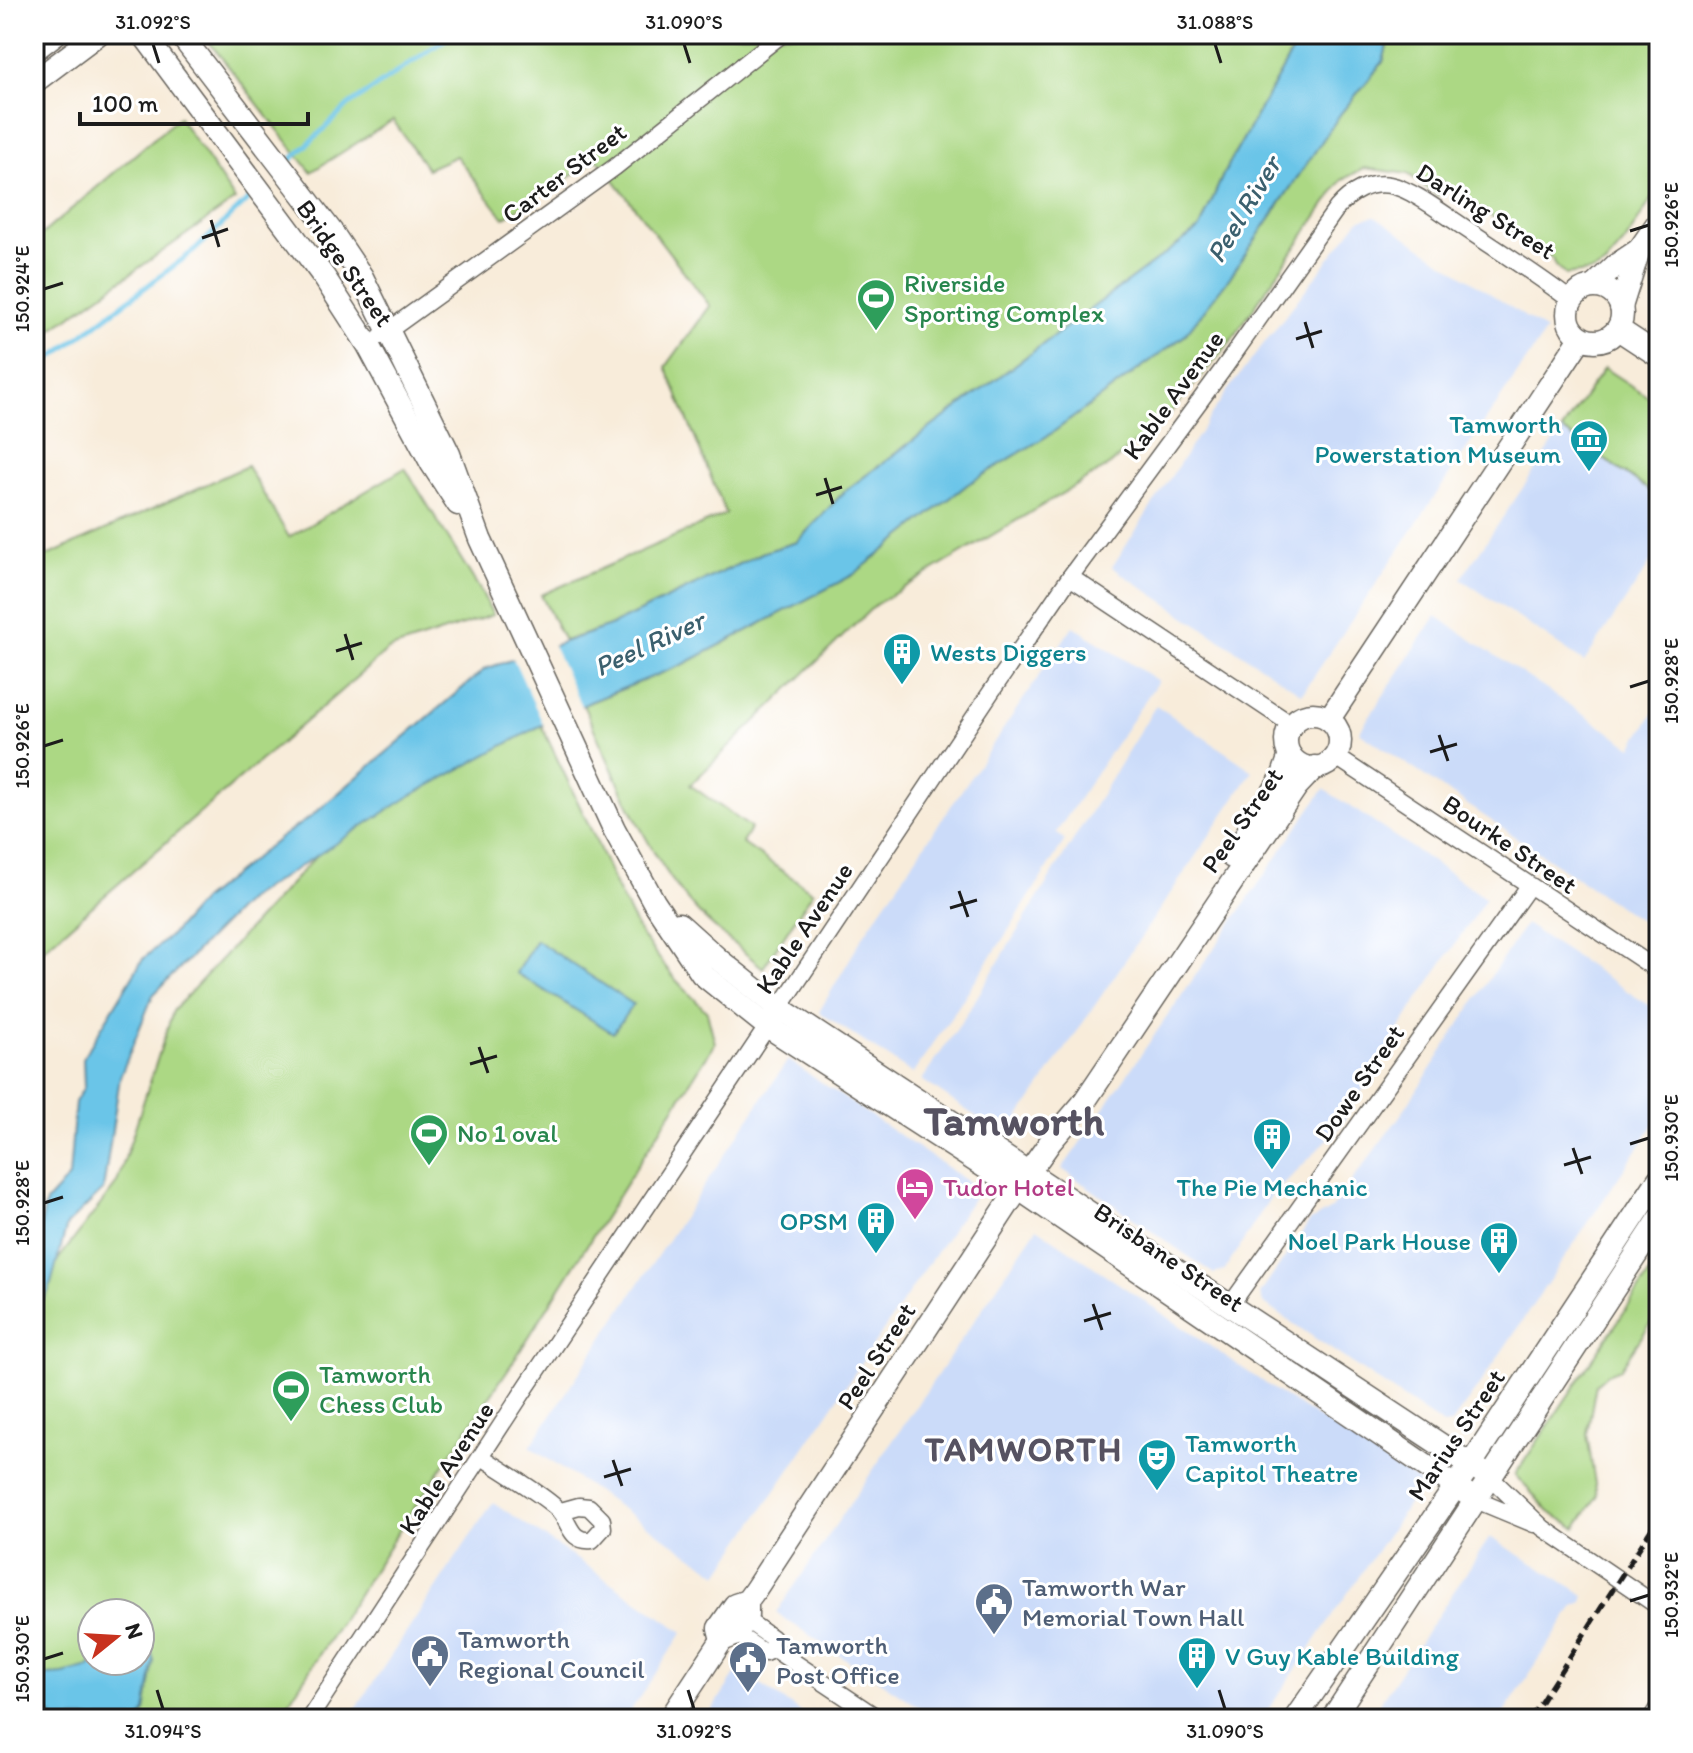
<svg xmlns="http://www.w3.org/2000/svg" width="1693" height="1753" viewBox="0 0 1693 1753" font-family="Itim,sans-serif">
  <rect width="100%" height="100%" fill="#fff"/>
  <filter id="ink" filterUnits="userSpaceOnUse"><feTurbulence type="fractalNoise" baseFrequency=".0125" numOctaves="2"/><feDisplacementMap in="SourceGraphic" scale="16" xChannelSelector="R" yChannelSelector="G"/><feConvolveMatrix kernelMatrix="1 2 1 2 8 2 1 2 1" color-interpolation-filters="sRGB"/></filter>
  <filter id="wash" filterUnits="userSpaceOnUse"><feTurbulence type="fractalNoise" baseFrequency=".006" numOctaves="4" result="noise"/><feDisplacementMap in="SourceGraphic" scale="32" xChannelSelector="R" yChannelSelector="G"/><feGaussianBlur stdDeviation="1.8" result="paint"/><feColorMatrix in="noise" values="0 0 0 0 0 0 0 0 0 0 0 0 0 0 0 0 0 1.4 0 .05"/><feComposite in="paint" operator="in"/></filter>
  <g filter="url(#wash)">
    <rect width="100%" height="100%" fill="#f8ecda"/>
    <g fill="#cbdbf9">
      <path d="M1375,216L1546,331L1302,694L1112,567L1225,394L1360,219Z"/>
      <path d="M1562,430L1649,489L1659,476V550L1584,662L1461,579Z"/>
      <path d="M1436,616L1632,747L1659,705V933L1359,732Z"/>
      <path d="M1073,626L1158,681L1056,833L1065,840L1003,939L913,1074L819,1012L865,933Z"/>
      <path d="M1156,705L1253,771L1006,1137L922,1080L963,1020Z"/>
      <path d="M1324,789L1486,898L1413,1007L1340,1127L1270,1198L1225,1270L1214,1274L1062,1169Z"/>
      <path d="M1525,924L1659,1012V1117L1476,1390L1451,1424L1443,1425L1263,1303L1260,1294L1309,1222L1331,1209L1400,1116Z"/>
      <path d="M788,1060L979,1189L719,1574L530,1447Z"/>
      <path d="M1037,1228L1276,1391L1422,1484L1262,1719H937L776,1613Z"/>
      <path d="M493,1502L683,1632L625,1719H349Z"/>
      <path d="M1490,1537L1585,1595L1583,1602L1574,1606L1500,1719H1369Z"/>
      <path d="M738,1670L811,1719H706Z"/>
    </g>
    <g fill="#acd884" stroke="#647a50" stroke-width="2" fill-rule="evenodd">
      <path d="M203,34H1302L1223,175L1200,228L845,491L797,542L764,552L610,626L564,641L541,595L726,514L666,367L710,306L598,159L504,218L456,156L427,169L393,120L311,172Z"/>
      <path d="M1390,34H1659V187L1625,242L1605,265L1595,271L1565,275L1556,266L1553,259L1441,181L1438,196L1408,174L1364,168L1342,180L1228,345L1173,410L1110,465L875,605L690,785L751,828L742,843L813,892L763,968C741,949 717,932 697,911C646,856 615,773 583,705L684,664L853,575L968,484L1052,433L1184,336L1230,277L1341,113L1383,62Z"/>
      <path d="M179,117L235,200L44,335L34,349V241Z"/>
      <path d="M1604,368L1659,404V476L1649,490L1562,430Z"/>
      <path d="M247,466L289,537L405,468L482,593L493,615L388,650L34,957V562Z"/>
      <path d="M534,710L594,836L617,889L641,935L676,980L707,1012L715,1043L513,1362L391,1543L278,1719H34V1291L117,1183L173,1011L353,816ZM92,1613H140V1661H92Z"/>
      <path d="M1659,1260V1311L1620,1369L1607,1374L1596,1384L1587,1434L1597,1496L1576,1528L1549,1512L1515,1475Z"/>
    </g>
    <g fill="#6ac5e8" stroke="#437082" stroke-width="2">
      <path d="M1302,34H1390L1383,62L1341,113L1230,277L1184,336L1052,433L968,484L853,575L684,664L592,701L538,727L410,796L247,900L153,995L120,1077L103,1190L67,1225L49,1291L34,1311V1254L46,1202L69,1177L75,1102L84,1087L83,1058L143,959L173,933L202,900L281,837L309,818L485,669L610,626L764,552L797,542L845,491L1200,228L1223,175Z"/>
      <path d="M536,940L633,1004L613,1033L516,973Z"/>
      <path d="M140,1629L145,1630L154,1661L145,1711L140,1719H54L51,1715L34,1712V1676L63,1674L90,1667L93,1661H140Z"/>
    </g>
    <path fill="#f8ecda" d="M551,641L583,710L545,728L512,656Z"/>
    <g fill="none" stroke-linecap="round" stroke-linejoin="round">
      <g stroke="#6ac5e8" stroke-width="5">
        <path d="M288,163L349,105L453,34"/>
        <path d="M34,371L195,250L254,194"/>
      </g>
    </g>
  </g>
  <g filter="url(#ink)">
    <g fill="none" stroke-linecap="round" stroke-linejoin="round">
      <defs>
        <g id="minor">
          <path d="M381,336L615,167L782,34"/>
          <path d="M1070,577L1292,725"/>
          <path d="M1335,756L1659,971"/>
          <path d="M1229,1307L1529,886"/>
          <path d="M482,1457C498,1468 553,1501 561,1513C571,1526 571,1542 592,1540L603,1528L602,1520L589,1507L579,1506L561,1511"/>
          <path d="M1491,1478L1543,1528L1659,1607"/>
          <path d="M1476,1500L1534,1524"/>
          <path d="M745,1619L772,1638L774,1649L879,1719"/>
          <path d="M737,1634L765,1653L774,1649"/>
          <path d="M309,1719L527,1386L991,692L1070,577L1221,372L1337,208C1350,193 1369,181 1390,185C1411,189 1441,212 1459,224C1496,249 1535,273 1570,300"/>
          <path d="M1651,1719L1659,1706"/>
        </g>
        <g id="major">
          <path d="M143,34L324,277L368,345L432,464L458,504"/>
          <path d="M180,34L331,231L362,277L449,454L480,539L614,829L654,902L702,974L767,1026L1019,1189L1476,1500"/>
          <path d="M34,50L55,34"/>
          <path d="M34,82L98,34"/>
          <path d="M1594,286L1615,266L1639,250"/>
          <circle cx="1595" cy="314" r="27"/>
          <path d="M1621,307L1639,250L1659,221"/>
          <path d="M1618,329L1659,356"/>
          <circle cx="1313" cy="741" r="27"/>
          <path d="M1329,719L1581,338"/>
          <path d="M1232,857L1282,778L1290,755"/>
          <path d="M679,924L719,960L779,1008L1491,1478"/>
          <path d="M722,1640L719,1628L735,1605L747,1601L755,1590L1029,1172L1051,1141L1082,1105L1296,787L1315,767"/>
          <path d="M670,1719L722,1640L737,1634L747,1615V1601"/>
          <path d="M1295,1719L1471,1464L1659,1179"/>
          <path d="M1332,1719L1659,1220"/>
        </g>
      </defs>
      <use href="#minor" stroke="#69655e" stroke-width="19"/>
      <use href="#major" stroke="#69655e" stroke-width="25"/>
      <use href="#minor" stroke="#fff" stroke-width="16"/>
      <use href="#major" stroke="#fff" stroke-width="22"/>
      <path stroke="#1c1c1c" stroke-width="5" stroke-dasharray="12 6" stroke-linecap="butt" d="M1530,1719L1659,1517"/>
    </g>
  </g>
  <path fill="none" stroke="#1c1c1c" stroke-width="3" d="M153,44L159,63M684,44L690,63M1215,44L1221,63M211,220L219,247M1630,231L1649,225M202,238L228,229M44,289L63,283M1305,322L1313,348M1296,339L1322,331M825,478L833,504M816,495L842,487M345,634L353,660M336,651L362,643M1630,687L1649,681M1439,735L1448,761M44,746L63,740M1430,752L1457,744M959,891L968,917M950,908L977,900M479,1047L488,1073M470,1064L497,1056M1630,1144L1649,1138M1573,1148L1582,1174M1564,1165L1591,1157M44,1203L63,1197M1093,1304L1102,1330M1084,1321L1111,1313M613,1460L622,1486M604,1477L631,1469M1630,1601L1649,1595M44,1659L63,1653M157,1690L163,1709M688,1690L694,1709M1219,1690L1225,1709"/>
  <defs>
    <symbol id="stadium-pin" viewBox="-11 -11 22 30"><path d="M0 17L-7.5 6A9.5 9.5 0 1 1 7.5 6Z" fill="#2e9e5b" stroke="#fff"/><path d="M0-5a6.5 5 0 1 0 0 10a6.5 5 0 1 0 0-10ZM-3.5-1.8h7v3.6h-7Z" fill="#fff"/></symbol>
    <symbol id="museum-pin" viewBox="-11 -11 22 30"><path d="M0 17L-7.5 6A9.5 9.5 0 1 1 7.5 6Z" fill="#0f9aa8" stroke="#fff"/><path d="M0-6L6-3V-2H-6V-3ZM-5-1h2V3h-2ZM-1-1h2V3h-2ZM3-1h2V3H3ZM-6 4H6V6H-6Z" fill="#fff"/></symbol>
    <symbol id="building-pin" viewBox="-11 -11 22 30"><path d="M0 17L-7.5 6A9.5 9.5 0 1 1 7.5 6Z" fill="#0f9aa8" stroke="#fff"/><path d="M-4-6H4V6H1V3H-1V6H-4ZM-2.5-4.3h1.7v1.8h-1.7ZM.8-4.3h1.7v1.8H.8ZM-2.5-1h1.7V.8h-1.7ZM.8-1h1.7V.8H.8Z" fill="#fff"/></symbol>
    <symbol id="hotel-pin" viewBox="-11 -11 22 30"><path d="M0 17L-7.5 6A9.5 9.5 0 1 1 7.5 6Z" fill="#d1479c" stroke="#fff"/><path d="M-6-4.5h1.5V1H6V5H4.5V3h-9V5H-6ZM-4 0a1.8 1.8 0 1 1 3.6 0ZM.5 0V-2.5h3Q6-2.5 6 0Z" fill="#fff"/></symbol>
    <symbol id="theatre-pin" viewBox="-11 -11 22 30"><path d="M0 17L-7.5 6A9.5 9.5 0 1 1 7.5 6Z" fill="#0f9aa8" stroke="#fff"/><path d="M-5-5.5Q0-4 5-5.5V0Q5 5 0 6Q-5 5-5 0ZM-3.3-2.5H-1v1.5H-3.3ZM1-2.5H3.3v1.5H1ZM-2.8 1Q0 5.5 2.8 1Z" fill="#fff"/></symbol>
    <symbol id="civic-pin" viewBox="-11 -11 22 30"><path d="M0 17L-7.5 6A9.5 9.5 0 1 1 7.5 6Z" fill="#5c6f8a" stroke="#fff"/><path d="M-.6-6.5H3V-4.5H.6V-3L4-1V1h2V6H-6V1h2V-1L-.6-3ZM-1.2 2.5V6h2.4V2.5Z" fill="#fff"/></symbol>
  </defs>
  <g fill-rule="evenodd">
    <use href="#stadium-pin" x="854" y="276" width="44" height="60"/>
    <use href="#museum-pin" x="1567" y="417" width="44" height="60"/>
    <use href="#building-pin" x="880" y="630" width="44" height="60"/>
    <use href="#stadium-pin" x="407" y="1111" width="44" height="60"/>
    <use href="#building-pin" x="1250" y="1115" width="44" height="60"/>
    <use href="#hotel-pin" x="893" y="1165" width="44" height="60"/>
    <use href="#building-pin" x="854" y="1199" width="44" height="60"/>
    <use href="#building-pin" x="1477" y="1219" width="44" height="60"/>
    <use href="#stadium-pin" x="269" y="1367" width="44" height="60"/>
    <use href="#theatre-pin" x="1135" y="1436" width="44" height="60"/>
    <use href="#civic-pin" x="972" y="1580" width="44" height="60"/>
    <use href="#civic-pin" x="408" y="1632" width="44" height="60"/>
    <use href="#building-pin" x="1175" y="1634" width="44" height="60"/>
    <use href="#civic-pin" x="726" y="1638" width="44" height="60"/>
  </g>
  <g text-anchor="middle" stroke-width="6" stroke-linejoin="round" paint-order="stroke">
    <g font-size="26" fill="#1c1c1c" stroke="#fff">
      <text transform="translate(564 173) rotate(-37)" y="9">Carter Street</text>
      <text transform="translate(1486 211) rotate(32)" y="9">Darling Street</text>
      <text transform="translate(345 263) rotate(55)" y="9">Bridge Street</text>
      <text transform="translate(1173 395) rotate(-54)" y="9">Kable Avenue</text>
      <text transform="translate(1242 820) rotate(-55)" y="9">Peel Street</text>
      <text transform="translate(1510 844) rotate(34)" y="9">Bourke Street</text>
      <text transform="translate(804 928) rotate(-56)" y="9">Kable Avenue</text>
      <text transform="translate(1359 1083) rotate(-55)" y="9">Dowe Street</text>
      <text transform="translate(1169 1257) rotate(34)" y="9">Brisbane Street</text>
      <text transform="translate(876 1356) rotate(-57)" y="9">Peel Street</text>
      <text transform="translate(1456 1435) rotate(-56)" y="9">Marius Street</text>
      <text transform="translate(446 1468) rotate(-57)" y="9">Kable Avenue</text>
    </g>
    <g font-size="26" fill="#27864d" stroke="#fff" text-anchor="start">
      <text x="904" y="292">Riverside<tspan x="904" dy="30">Sporting Complex</tspan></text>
      <text x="457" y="1142">No 1 oval</text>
      <text x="319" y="1383">Tamworth<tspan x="319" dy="30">Chess Club</tspan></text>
    </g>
    <g font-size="26" fill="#0d838f" stroke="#fff" text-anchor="end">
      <text x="1561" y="433">Tamworth<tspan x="1561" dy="30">Powerstation Museum</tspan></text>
      <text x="930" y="661" text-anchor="start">Wests Diggers</text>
      <text x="1272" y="1196" text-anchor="middle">The Pie Mechanic</text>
      <text x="848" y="1230">OPSM</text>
      <text x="1471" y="1250">Noel Park House</text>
      <text x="1185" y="1452" text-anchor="start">Tamworth<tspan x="1185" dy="30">Capitol Theatre</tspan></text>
      <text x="1225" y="1665" text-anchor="start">V Guy Kable Building</text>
    </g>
    <g font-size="26" fill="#b23c85" stroke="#fff" text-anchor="start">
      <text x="943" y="1196">Tudor Hotel</text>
    </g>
    <g font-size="26" fill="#4e5e75" stroke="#fff" text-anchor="start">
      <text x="1022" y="1596">Tamworth War<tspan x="1022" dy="30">Memorial Town Hall</tspan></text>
      <text x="458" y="1648">Tamworth<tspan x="458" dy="30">Regional Council</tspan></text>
      <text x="776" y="1654">Tamworth<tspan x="776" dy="30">Post Office</tspan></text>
    </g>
    <g font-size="28" font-style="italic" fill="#3b606e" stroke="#fff">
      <text transform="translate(1243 209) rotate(-59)" y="10">Peel River</text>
      <text transform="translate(649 643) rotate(-25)" y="10">Peel River</text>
    </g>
    <g font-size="34" font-weight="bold" letter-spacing="2" fill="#565261" stroke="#fff">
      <text x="1024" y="1461">TAMWORTH</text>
    </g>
    <g font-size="42" font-weight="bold" fill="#565261" stroke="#fff">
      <text x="1014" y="1135">Tamworth</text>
    </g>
  </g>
  <rect width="1693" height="1753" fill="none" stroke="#fff" stroke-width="88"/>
  <g transform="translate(116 1637) rotate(72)"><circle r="38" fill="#ffffff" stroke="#a4a4a4" stroke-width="2"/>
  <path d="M0-6L14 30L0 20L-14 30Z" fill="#c8321e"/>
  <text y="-12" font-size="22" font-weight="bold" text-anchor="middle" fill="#1c1c1c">N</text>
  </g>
  <path d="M80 112v12h228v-12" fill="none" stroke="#1c1c1c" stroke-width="4"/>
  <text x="92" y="112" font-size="24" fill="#1c1c1c" stroke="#ffffff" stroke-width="6" paint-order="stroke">100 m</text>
  <rect x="44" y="44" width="1605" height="1665" fill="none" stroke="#1c1c1c" stroke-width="3"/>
  <g font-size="20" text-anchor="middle" fill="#1c1c1c">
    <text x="153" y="29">31.092°S</text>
    <text x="684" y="29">31.090°S</text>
    <text x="1215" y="29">31.088°S</text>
    <text transform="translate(1671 225) rotate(-90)" y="7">150.926°E</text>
    <text transform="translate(22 289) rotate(-90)" y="7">150.924°E</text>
    <text transform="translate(1671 681) rotate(-90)" y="7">150.928°E</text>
    <text transform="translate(22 746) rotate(-90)" y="7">150.926°E</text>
    <text transform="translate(1671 1138) rotate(-90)" y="7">150.930°E</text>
    <text transform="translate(22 1203) rotate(-90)" y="7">150.928°E</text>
    <text transform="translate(1671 1595) rotate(-90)" y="7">150.932°E</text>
    <text transform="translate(22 1659) rotate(-90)" y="7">150.930°E</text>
    <text x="163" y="1738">31.094°S</text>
    <text x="694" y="1738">31.092°S</text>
    <text x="1225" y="1738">31.090°S</text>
  </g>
</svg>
